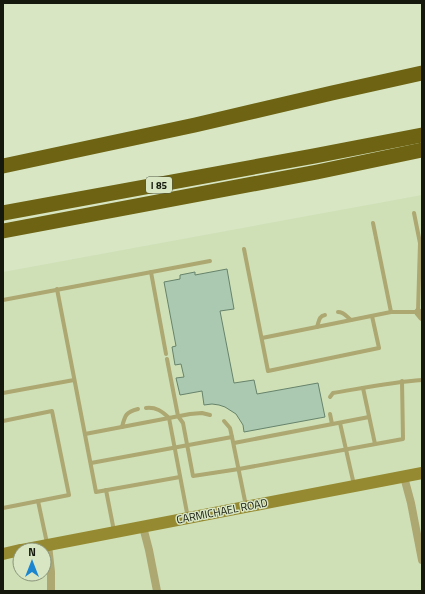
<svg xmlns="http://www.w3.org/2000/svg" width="425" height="594" viewBox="0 0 425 594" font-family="'Titillium Web',sans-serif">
  <rect width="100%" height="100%" fill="#d8e6c4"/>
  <path fill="#cfe0b6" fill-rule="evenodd" d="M422,195V591H3V272ZM20,550H44V574H20Z"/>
  <path fill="#abc9b0" stroke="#66836b" d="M227,269L234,309L220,311L234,383L254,380L257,394L318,383L325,417L244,432L243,425L236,414L225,407L219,405L212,404L204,405L202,391L180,395L176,378L184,377L181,364L175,365L172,347L176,346L164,282L180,279V275L195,272V275Z"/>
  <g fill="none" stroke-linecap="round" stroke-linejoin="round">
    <g stroke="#ada771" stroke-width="4">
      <path d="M414,213L420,243"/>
      <path d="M373,223L391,312"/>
      <path d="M244,249L268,371L379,348L372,316"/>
      <path d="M151,272L166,354"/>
      <path d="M57,289L96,492L180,477"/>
      <path d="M3,300L210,261"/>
      <path d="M338,312C344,312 346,316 351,320"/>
      <path d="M418,312L420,243H422"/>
      <path d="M317,327C319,321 319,316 325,315"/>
      <path d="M262,338L391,312H419"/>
      <path d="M167,359L178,416L183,423L193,476L239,469L403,439L402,381"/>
      <path d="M363,388L375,444"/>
      <path d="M3,393L74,380"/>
      <path d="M330,397L333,393C363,388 392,382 422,380"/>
      <path d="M146,408C156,407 162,411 169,418L188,518"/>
      <path d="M330,414L332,424"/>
      <path d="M3,421L52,411L69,495L3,508"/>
      <path d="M224,421L230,428L232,437L246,506"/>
      <path d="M340,423L354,485"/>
      <path d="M122,427C125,415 126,412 138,409"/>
      <path d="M85,434L190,414L202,413L210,415"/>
      <path d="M234,443L369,417"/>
      <path d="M91,463L232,437"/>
      <path d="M106,490L114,531"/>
      <path d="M38,501L47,543"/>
    </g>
    <g stroke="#ada771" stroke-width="8">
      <path d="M418,312L422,317"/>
      <path d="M404,477L411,503L422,560"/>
      <path d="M143,527L149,550L157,591"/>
      <path d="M48,545L51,572V591"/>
    </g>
    <g stroke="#958a31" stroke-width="12">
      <path d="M22,550L422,473"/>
      <path d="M3,554L20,550"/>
    </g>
    <g stroke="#6d6312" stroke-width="15">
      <path d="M3,166L195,125L332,93L422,73"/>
      <path d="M3,213L314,156L422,135"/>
      <path d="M3,231L317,172L422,150"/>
    </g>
  </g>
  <g text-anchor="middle" stroke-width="3" stroke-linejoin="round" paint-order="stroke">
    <rect fill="#d8e6c4" stroke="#505644" stroke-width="1" x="146" y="177" width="26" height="16" rx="3"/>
    <g font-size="10" font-weight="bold" fill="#15190d">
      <text x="159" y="189">I 85</text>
    </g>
    <g font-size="11" fill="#15190d" stroke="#d8e6c4">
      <text transform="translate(222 511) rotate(-11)" y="4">CARMICHAEL ROAD</text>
    </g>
  </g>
  <rect width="425" height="594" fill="none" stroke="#15190d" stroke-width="8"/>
  <g transform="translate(32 562)"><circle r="19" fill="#d8e6c4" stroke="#8a947b"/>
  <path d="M0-3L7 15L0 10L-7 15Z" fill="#1c85d0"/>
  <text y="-6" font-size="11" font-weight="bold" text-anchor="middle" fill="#15190d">N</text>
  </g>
</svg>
